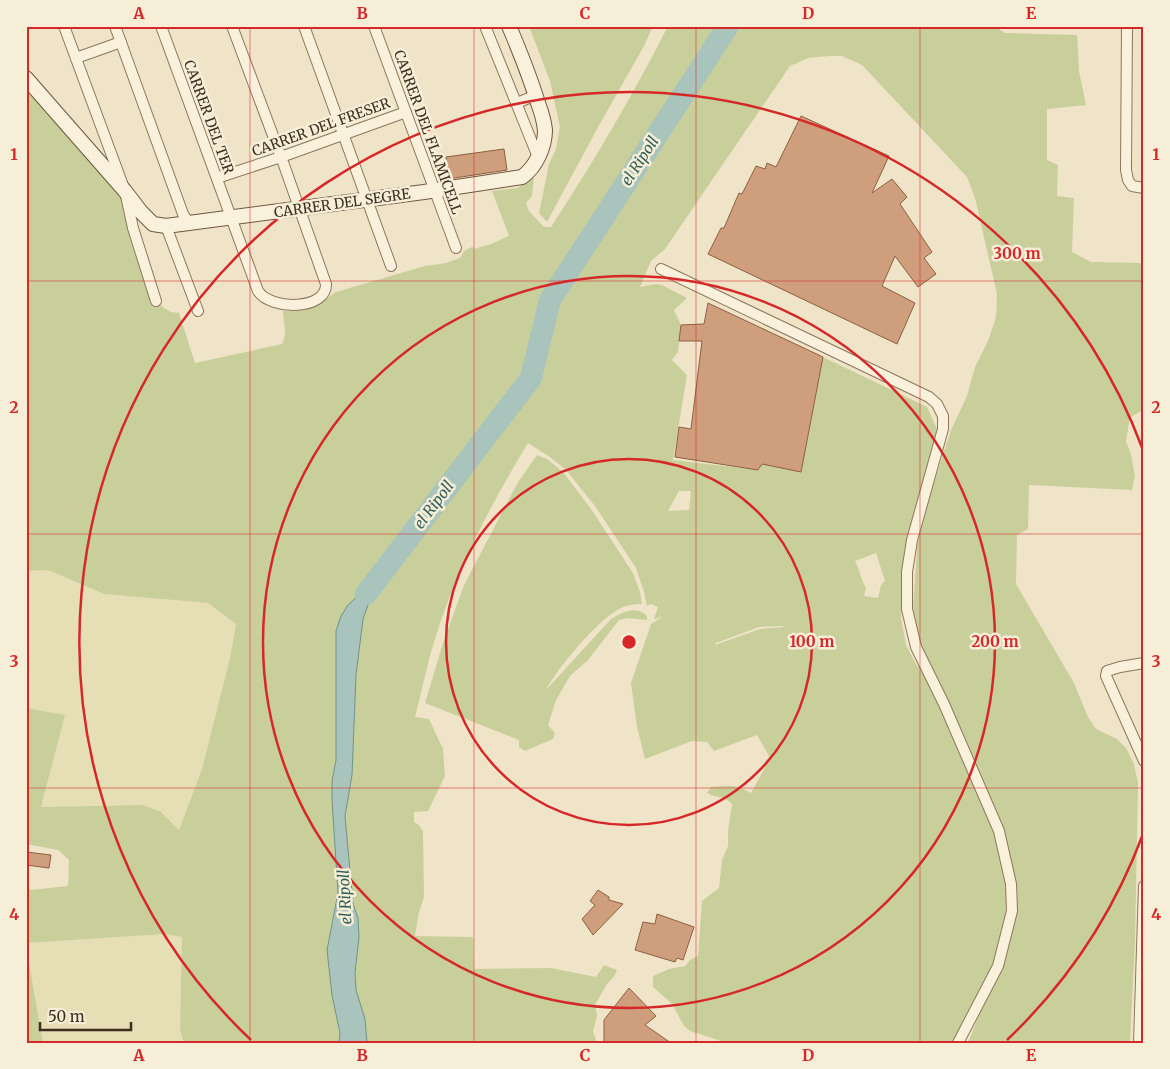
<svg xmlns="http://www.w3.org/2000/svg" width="1170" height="1069" viewBox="0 0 1170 1069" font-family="Merriweather,serif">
  <rect width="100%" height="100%" fill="#f0e4c8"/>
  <g fill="#e6deb5">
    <path d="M48,570L104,594L208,603L236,624L230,658L202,769L179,830L160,811L142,805L41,807L65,715L26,708V571Z"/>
    <path d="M165,934L182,937L181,1030L184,1043H43L26,943Z"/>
  </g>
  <g fill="#c9cf9b" fill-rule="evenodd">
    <path d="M529,26H653L644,46L597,129L547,222L539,213L549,164L556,149L560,127L550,81Z"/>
    <path d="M668,26H995L1005,33L1077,35L1079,71L1086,105L1047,109V160L1058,165L1057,196L1074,198L1072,252L1091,262L1144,263V402L1142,411L1130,417L1126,441L1131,454L1135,476L1132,490L1029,485L1028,529L1017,535L1016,584L1074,683L1088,717L1096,729L1117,739L1126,748L1134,764L1138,783L1135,942L1130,1043H968L996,971L955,1043H727L690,1031L684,1026L672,1004L653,987V976L669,969L685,966L690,960L698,956L702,901L719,888L722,860L728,846V831L732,804C722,794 717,799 707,793L711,787C728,785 736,784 751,793L770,758L757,735L714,751L707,742L692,741L645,759L637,727L631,683L651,624L662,617L654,619L658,607L651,604L647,606L644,592L636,568L595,506L566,470L550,457L528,443C492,502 455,573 435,639C427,664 422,691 415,717L429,719L443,749L445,776L428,811L414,812V822L419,825L423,831L424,897L419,912L415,936L473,937L474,969L551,968L596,977L604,965L617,970C615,977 612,978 608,983C603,989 600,998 595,1004L597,1016L593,1031L597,1043H184L180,1030L182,937L165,934L26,943V875L30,890L68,886L69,860L58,850L26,844V708L65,715L41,807L142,805L160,811L179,830L202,769L230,658L236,624L208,603L104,594L48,570L26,571V85L71,134L122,199L130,239L149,295L164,308L171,312L179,313L195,363L282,344C288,332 283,324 283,311H293L316,306L336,292L425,266L446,263L460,258L464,251L472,247L474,249L491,244L509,236L492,191L517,188L534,178L532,196L526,203L529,211L544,227H551C593,163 633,95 668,26ZM829,56H842L862,65L967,177L975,198L997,294L996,317L988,341L975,367L967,396L951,430L921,523L917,548L913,609L921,645L941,697L929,673L917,666L906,645L901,618L903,560L907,536L935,441L937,429L927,407L823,357L801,472L762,464L759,470L673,460L687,375L672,360L678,352L681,325L674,310L687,298L662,285L656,284L640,287L651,261L665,249L790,66L808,58ZM679,491H691L689,510L668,511ZM876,553L885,581L881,585L878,598L864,596L866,588C861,580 860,570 855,561ZM782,626L784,627L760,629L715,645L716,643L759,627Z"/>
    <path d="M537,455L547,459L563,472L591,509L633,573L640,592L642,604C634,604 626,605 619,609C597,621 558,667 546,690L611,619C623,612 636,605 647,616V620L628,618L619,620L588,660L570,676L556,700L548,725L555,733L553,739L525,751L519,747V740L425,703L443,643L464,585L517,484Z"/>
    <path d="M26,945L43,1043H26Z"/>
  </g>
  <path fill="#a9c4bc" stroke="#6f938a" d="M385,570L373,591L363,619L356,675L352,775L345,816L353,904L358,918L359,937L355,973L356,990L365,1019L367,1043H339L340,1033L332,995L327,950L338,893L332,800V781L336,760V631L341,616L348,605Z"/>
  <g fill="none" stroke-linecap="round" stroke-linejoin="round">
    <path stroke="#a9c4bc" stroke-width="22" d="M366,594L531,378L550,300L728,26"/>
  </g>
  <g fill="#cf9f7d" stroke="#8d5f41">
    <path d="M801,116L889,156L872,193L892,179L907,197L900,204L932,252L924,258L936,274L918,287L895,256L882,286L915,303L897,344L708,254L721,228H724L739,193L742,194L756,166L765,169L767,163L776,167Z"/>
    <path d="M504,149L507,170L448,179L446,157Z"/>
    <path d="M708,303L823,357L801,472L762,464L758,470L675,457L679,427L691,429L702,341H679L681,325L704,324Z"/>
    <path d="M26,852L51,855L49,868L26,865Z"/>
    <path d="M598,890L609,897V900L623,904L593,935L582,919L595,905L590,901Z"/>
    <path d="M657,914L694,927L683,960L677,958L675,962L635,950L643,922L655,924Z"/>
    <path d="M629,988L656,1016L645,1025L671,1043H604V1020Z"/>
  </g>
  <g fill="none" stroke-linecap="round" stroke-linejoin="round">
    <defs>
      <g id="street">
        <path d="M64,26L125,191L133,228L156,301"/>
        <path d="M115,26L183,214L188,222"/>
        <path d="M161,26L258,291C271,311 327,310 326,284L284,165L232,26"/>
        <path d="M304,26L391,266"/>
        <path d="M374,26L456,248"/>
        <path d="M485,26L538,157"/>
        <path d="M1127,26L1126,170L1128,180L1132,186L1144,188"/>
        <path d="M76,58L121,42"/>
        <path d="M517,103L536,95"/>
        <path d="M217,178L281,157L406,112"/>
        <path d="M166,226L198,311"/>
        <path d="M661,269L929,397L937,404L943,416V429L912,540L907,572V609L916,647L944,704L999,831L1011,884L1012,911L998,966L958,1043"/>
        <path d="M1144,663L1120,667L1107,671L1106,676L1144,761"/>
        <path d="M1139,1043L1144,886"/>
      </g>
      <path id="secondary" d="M26,78L125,191L141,212L153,224L166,226L424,192L522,177C536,167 545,147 545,130C544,121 541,111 538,103C530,77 520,52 509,26"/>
    </defs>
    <use href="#street" stroke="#8d765c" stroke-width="12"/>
    <use href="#secondary" stroke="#6f573f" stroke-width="16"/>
    <use href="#street" stroke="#faf1dc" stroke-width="10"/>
    <use href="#secondary" stroke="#faf1dc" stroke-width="14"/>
  </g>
  <path fill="none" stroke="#d62828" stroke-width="1" stroke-opacity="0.55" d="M250,26V1043M474,26V1043M696,26V1043M920,26V1043M26,281H1144M26,534H1144M26,788H1144"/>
  <g fill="none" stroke="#d62828" stroke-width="2.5">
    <circle cx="629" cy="642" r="183"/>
    <circle cx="629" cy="642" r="366"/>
    <path d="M1143 834A549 549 0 0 1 1007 1040M251 1040A549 549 0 1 1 1143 450"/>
  </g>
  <g text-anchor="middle" stroke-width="5" stroke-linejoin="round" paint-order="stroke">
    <g font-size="14" fill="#3d2e20" stroke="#f7eed8">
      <text transform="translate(209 117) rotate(70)" y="5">CARRER DEL TER</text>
      <text transform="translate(321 127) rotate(-20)" y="5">CARRER DEL FRESER</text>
      <text transform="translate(428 132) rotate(70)" y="5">CARRER DEL FLAMICELL</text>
      <text transform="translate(342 203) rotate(-8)" y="5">CARRER DEL SEGRE</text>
    </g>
    <g font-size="15" font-style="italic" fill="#2f5d5a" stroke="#f7eed8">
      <text transform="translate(640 161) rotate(-57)" y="5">el Ripoll</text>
      <text transform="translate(434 505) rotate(-53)" y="5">el Ripoll</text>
      <text transform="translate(345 897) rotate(-93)" y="5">el Ripoll</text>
    </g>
  </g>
  <circle cx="629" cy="642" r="8" fill="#d62828" stroke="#f7eed8" stroke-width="2.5"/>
  <g font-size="15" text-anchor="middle" font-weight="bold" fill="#d62828" stroke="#f7eed8" stroke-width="5" stroke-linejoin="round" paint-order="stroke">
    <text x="1017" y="259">300 m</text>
    <text x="812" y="647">100 m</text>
    <text x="995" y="647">200 m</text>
  </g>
  <rect width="1170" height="1069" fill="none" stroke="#f7eed8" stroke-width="55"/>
  <path d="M40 1022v8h91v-8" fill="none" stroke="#3d2e20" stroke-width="2.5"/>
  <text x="48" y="1022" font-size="15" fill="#3d2e20" stroke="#f7eed8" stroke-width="4" paint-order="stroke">50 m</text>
  <rect x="28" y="28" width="1114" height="1014" fill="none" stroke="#d62828" stroke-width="2"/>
  <g font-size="16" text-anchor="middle" font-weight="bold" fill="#d62828">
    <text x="139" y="19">A</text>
    <text x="362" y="19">B</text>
    <text x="585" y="19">C</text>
    <text x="808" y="19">D</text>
    <text x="1031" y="19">E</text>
    <text x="14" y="160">1</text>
    <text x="1156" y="160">1</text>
    <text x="14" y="413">2</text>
    <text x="1156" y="413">2</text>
    <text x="14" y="667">3</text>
    <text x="1156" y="667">3</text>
    <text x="14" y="920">4</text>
    <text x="1156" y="920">4</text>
    <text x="139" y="1061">A</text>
    <text x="362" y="1061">B</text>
    <text x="585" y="1061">C</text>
    <text x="808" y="1061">D</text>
    <text x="1031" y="1061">E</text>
  </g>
</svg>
